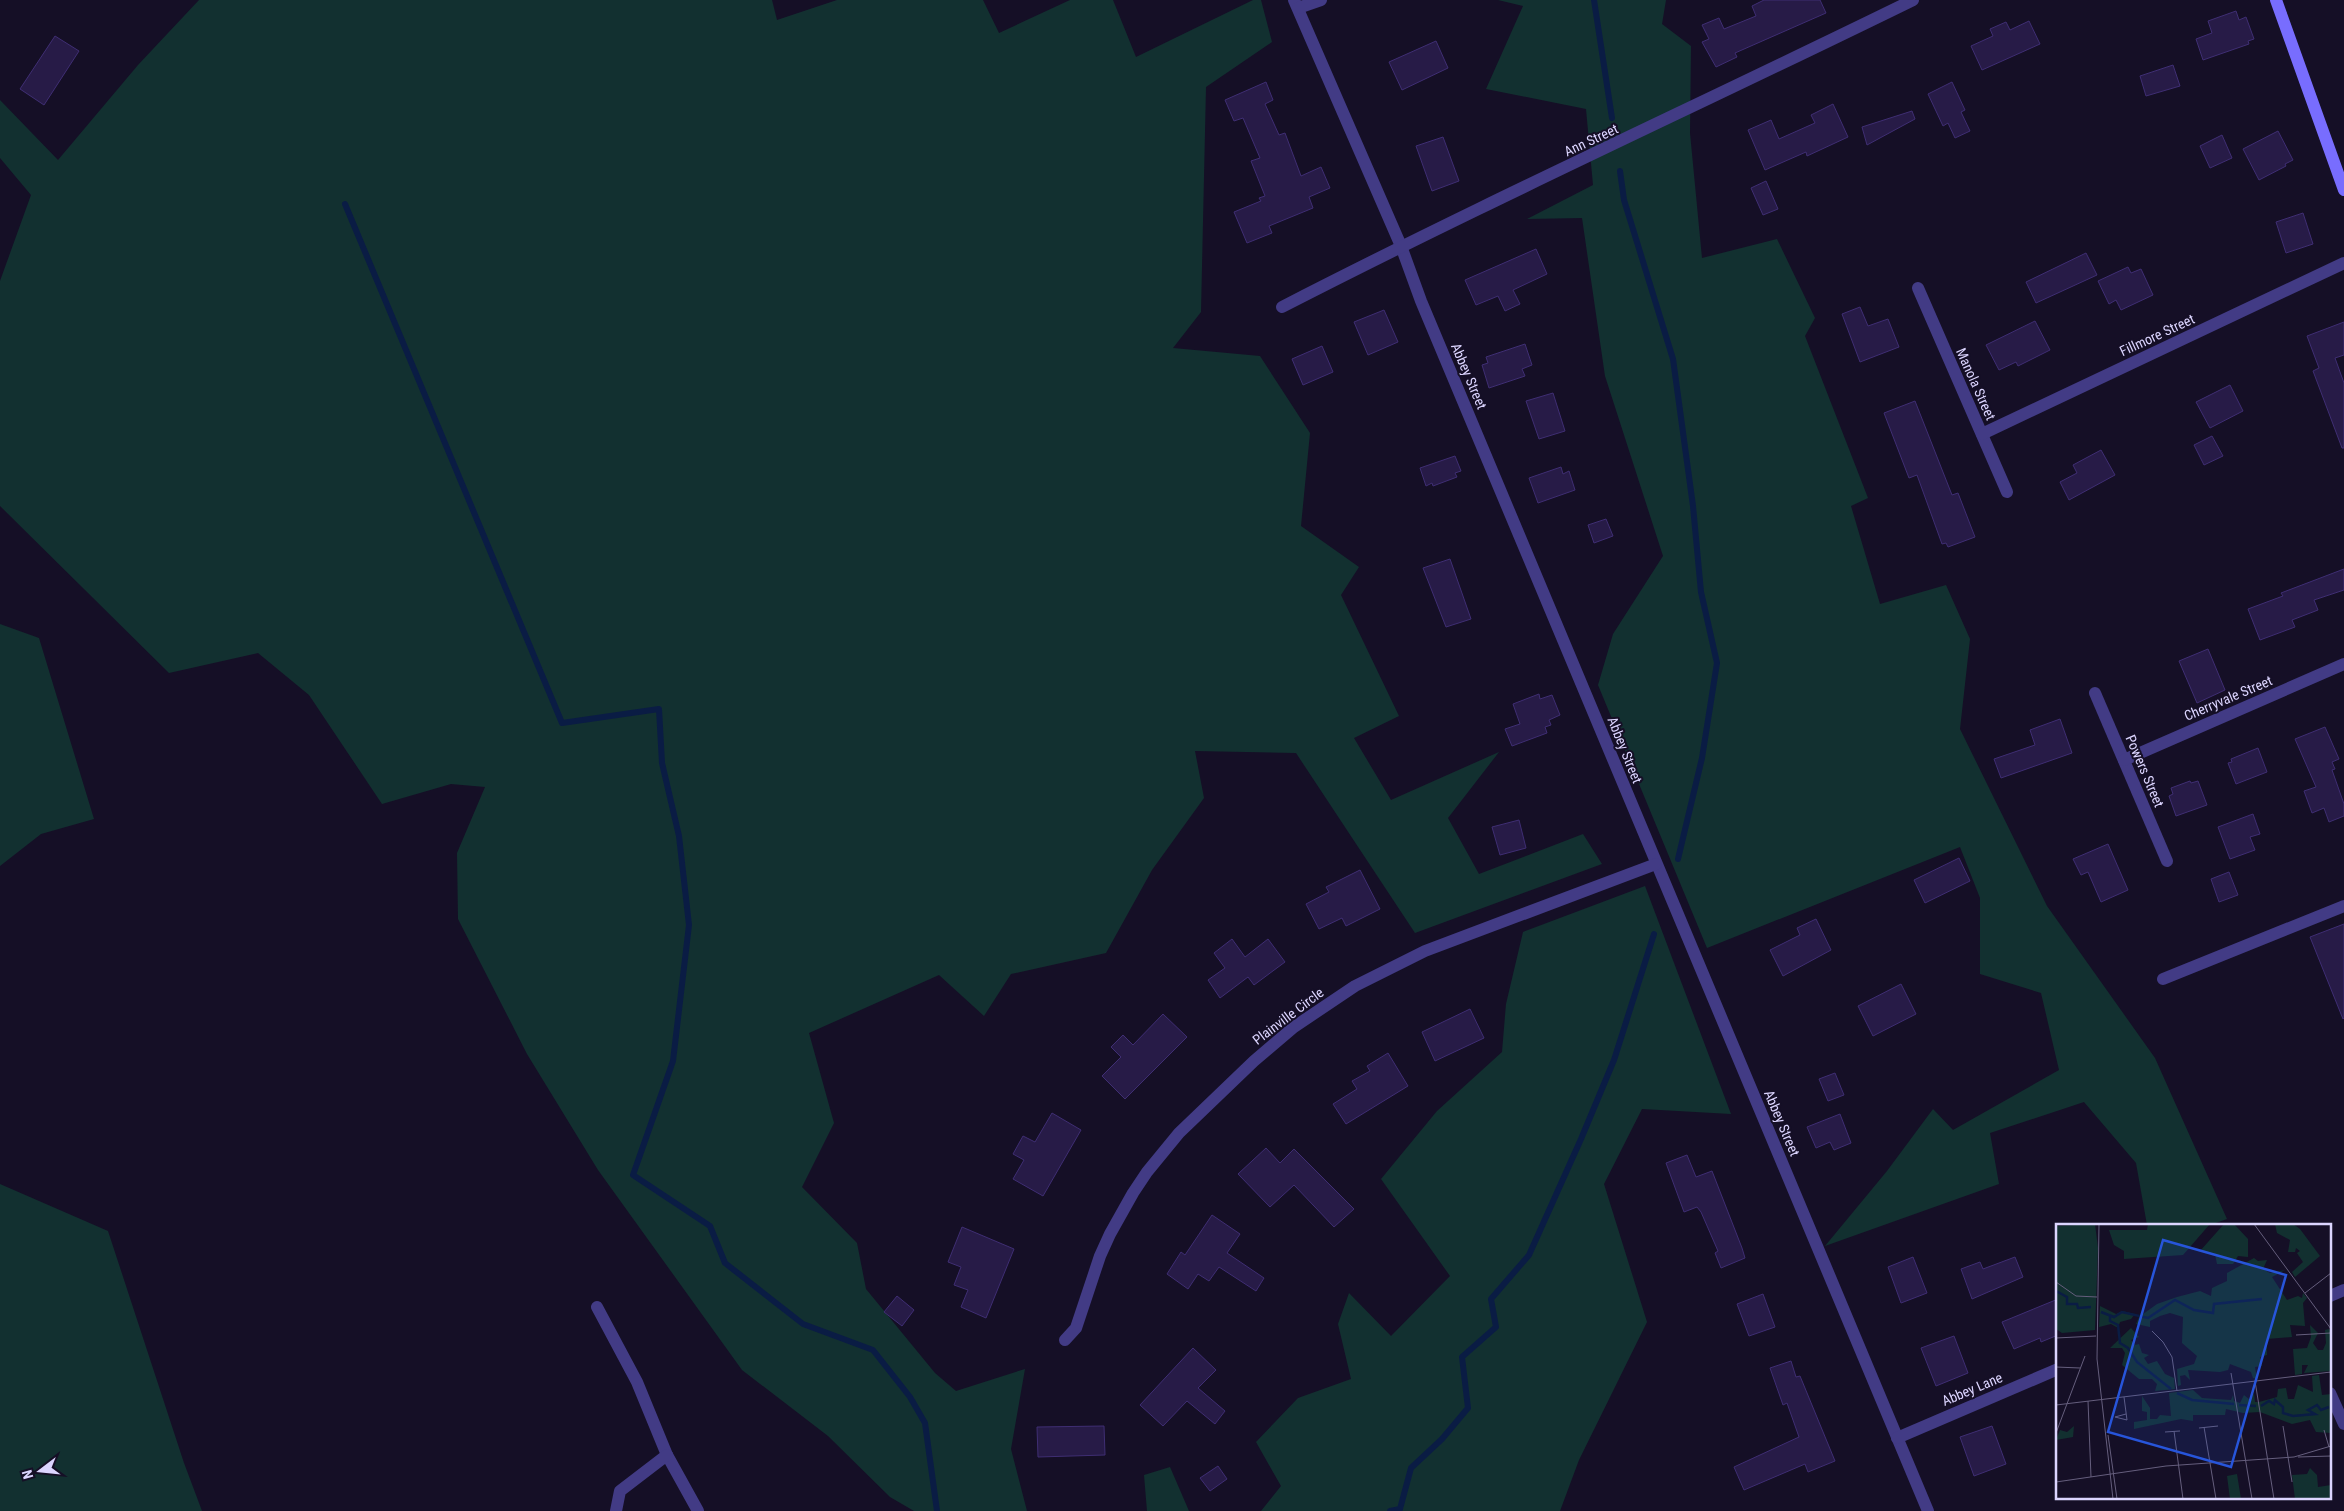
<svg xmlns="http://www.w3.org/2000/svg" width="2344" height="1511" viewBox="0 0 2344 1511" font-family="'Roboto Condensed',sans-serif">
  <rect width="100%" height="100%" fill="#150f26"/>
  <g fill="#123030">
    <path d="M199,0H772L777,20L837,0H983L999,33L1070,0H1113L1136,57L1253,0H1261L1272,42L1206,87L1201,312L1173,348L1260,356L1310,433L1301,526L1359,567L1341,595L1399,716L1354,738L1391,800L1499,752L1448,818L1479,874L1583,834L1602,864L1415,933L1296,753L1195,751L1204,798L1152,870L1106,953L1011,974L984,1016L939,975L809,1033L834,1123L802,1187L857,1243L866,1289L935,1373L956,1391L1025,1369L1011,1449L1027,1511H914L890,1497L828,1436L742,1370L598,1170L527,1054L458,919L457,853L485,787L451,784L382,804L309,695L258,653L169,673L0,506V281L31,195L0,158V100L58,160L138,65Z"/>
    <path d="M1498,0H1666L1662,24L1691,46L1690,133L1702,258L1777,239L1815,318L1805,336L1868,498L1851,506L1880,604L1946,585L1970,639L1960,729L2047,906L2155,1058L2227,1219L2210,1225H2147L2136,1163L2084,1102L1990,1133L1999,1184L1825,1246L1887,1171L1933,1109L1953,1130L2059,1070L2041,993L1980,974V898L1960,847L1707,948L1598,685L1613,634L1663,556L1605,376L1582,218L1527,219L1593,185L1586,109L1486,89L1523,6Z"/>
    <path d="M0,624L39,638L94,819L41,834L0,866Z"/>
    <path d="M1645,886L1731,1114L1642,1109L1604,1184L1647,1322L1579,1460L1560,1511H1261L1281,1486L1256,1442L1298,1398L1351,1379L1338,1324L1349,1293L1391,1336L1450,1276L1381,1179L1437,1111L1502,1052L1506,1004L1523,932Z"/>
    <path d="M0,1184L108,1231L184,1463L202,1511H0Z"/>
    <path d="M1170,1467L1189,1511H1147L1144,1475Z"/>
  </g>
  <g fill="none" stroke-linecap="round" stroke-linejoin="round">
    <g stroke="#0a1c44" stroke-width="6">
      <path d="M1594,0L1612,118"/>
      <path d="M1620,171L1624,200L1673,359L1693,506L1701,592L1717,663L1702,758L1678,859"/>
      <path d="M345,204L562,723L659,709L662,763L679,836L689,925L673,1061L633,1175L710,1226L725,1263L803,1324L873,1350L910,1397L925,1423L937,1511"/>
      <path d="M1390,1511L1400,1509L1411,1468L1442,1439L1468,1408L1462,1357L1496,1327L1491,1299L1529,1255L1581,1139L1614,1060L1654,934"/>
    </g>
  </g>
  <g fill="#271b47" stroke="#3f2e73">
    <path d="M1764,0H1820L1826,13L1735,53L1737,57L1716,67L1702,42L1709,39L1702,25L1719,18L1724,29L1756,16L1752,6Z"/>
    <path d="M2236,11L2239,20L2246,17L2254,39L2248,41L2249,44L2203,60L2196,39L2212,33L2208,21Z"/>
    <path d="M2029,21L2040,44L1982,70L1971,46L1993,36L1990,29L2006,22L2010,30Z"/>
    <path d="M55,36L79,51L44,105L20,89Z"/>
    <path d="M1436,41L1448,68L1402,90L1389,62Z"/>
    <path d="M2173,65L2180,86L2146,96L2140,76Z"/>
    <path d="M1266,82L1273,100L1265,104L1279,135L1285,133L1301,176L1321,167L1330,188L1309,197L1313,208L1269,226L1272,233L1247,243L1234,212L1261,201L1259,198L1265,196L1251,161L1260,158L1243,118L1234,121L1225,100Z"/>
    <path d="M1952,82L1965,110L1961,112L1970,131L1955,138L1948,123L1943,126L1928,94Z"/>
    <path d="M1833,104L1848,137L1807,156L1806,152L1765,170L1748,130L1771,120L1779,139L1815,123L1811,115Z"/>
    <path d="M1912,111L1915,119L1867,145L1862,127Z"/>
    <path d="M2278,131L2293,160L2285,164L2286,166L2259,180L2243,149Z"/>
    <path d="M2222,135L2232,158L2210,168L2200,146Z"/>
    <path d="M1443,137L1459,181L1432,191L1416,146Z"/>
    <path d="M1766,181L1778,209L1763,215L1751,188Z"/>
    <path d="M2303,213L2313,244L2286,253L2276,222Z"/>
    <path d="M1536,249L1547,274L1513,290L1520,304L1505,311L1498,296L1476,305L1465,280Z"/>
    <path d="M2086,253L2097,275L2036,303L2026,282Z"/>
    <path d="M2128,267L2131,273L2141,269L2153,295L2121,310L2116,300L2109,304L2098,281Z"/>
    <path d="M1860,307L1868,326L1888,319L1899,347L1860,362L1842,314Z"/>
    <path d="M1384,310L1398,342L1368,355L1354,322Z"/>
    <path d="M2035,321L2050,350L2018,366L2016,362L1999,370L1986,345Z"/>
    <path d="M2344,322V355L2335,358L2344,383V448H2342L2313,371L2319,368L2307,336Z"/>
    <path d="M1525,344L1532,365L1522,369L1525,376L1489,388L1482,365L1488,363L1486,357Z"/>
    <path d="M1322,346L1333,372L1303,385L1292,359Z"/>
    <path d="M2230,385L2243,411L2210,428L2196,402Z"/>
    <path d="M1553,393L1565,431L1539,439L1526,401Z"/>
    <path d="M1915,401L1952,495L1958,493L1975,537L1948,547L1946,543L1942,544L1917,475L1909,478L1884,413Z"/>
    <path d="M2212,436L2223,456L2204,465L2194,445Z"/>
    <path d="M2101,450L2115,475L2069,500L2060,482L2077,473L2073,465Z"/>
    <path d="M1455,456L1461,471L1455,473L1457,477L1433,486L1432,483L1426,486L1420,468Z"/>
    <path d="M1561,467L1563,474L1569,471L1575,490L1538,503L1529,478Z"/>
    <path d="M1606,519L1613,536L1594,543L1588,525Z"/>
    <path d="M1450,559L1471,619L1446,627L1423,568Z"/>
    <path d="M2344,569V590L2314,600L2318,610L2292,620L2295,627L2260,640L2248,609L2283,596L2281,593Z"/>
    <path d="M2208,649L2225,690L2197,703L2179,661Z"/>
    <path d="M1539,694L1540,699L1552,695L1560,715L1549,720L1551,725L1545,727L1547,733L1512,746L1505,729L1520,724L1513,704Z"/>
    <path d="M2060,719L2072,753L2001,778L1994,759L2035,745L2030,730Z"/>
    <path d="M2325,727L2339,759L2332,762L2335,769L2332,770L2344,804V816L2329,822L2324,808L2312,813L2304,791L2316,787L2295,739Z"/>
    <path d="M2258,748L2267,772L2236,784L2228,763L2232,762L2231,759Z"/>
    <path d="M2190,781L2191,783L2198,781L2207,805L2176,816L2169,796L2173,794L2171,788Z"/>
    <path d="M2253,814L2260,834L2250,837L2255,850L2230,859L2218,827Z"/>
    <path d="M1519,820L1526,848L1500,855L1492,827Z"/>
    <path d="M2108,844L2128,890L2101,902L2088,872L2081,875L2073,859Z"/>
    <path d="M1959,858L1970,881L1925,903L1914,880Z"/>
    <path d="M1360,870L1380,909L1346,926L1342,918L1319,929L1306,904L1329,892L1326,887Z"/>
    <path d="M2229,872L2238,895L2219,902L2211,879Z"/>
    <path d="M1816,919L1831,950L1783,976L1770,950L1800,935L1797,928Z"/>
    <path d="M2344,924V1018L2343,1019L2310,937Z"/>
    <path d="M1232,939L1245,957L1268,939L1285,962L1254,985L1248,977L1220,998L1208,980L1225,968L1214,953Z"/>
    <path d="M1901,984L1916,1014L1873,1036L1858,1006Z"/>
    <path d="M1470,1009L1484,1038L1435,1061L1422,1032Z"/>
    <path d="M1163,1014L1187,1037L1125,1099L1102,1076L1121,1057L1111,1047L1123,1035L1133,1045Z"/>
    <path d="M1388,1053L1408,1086L1346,1124L1333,1104L1357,1089L1352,1081L1370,1071L1367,1066Z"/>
    <path d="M1835,1073L1844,1095L1828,1101L1819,1079Z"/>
    <path d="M1052,1113L1081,1130L1043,1196L1013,1179L1024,1160L1013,1154L1023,1136L1035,1142Z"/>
    <path d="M1840,1114L1851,1143L1834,1150L1830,1142L1816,1148L1807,1127Z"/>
    <path d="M1266,1148L1280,1163L1294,1149L1354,1209L1334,1227L1294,1185L1270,1207L1238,1174Z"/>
    <path d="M1687,1155L1696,1177L1712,1171L1742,1248L1745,1258L1721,1268L1715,1253L1718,1251L1701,1212L1697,1207L1684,1212L1666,1163Z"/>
    <path d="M1212,1215L1240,1234L1227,1253L1264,1278L1256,1291L1219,1267L1209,1281L1198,1274L1188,1289L1167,1274L1181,1252L1185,1255Z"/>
    <path d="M962,1227L1014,1249L986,1318L961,1307L968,1290L954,1285L961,1267L948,1262Z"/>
    <path d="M1913,1257L1927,1293L1901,1303L1888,1267Z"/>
    <path d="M2015,1257L2023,1277L1972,1299L1961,1269L1980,1262L1983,1269Z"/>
    <path d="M1763,1294L1775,1327L1749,1336L1737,1304Z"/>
    <path d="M897,1296L914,1310L902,1326L884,1312Z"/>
    <path d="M2058,1299V1335L2041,1342L2040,1338L2014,1349L2002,1322Z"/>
    <path d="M1954,1336L1968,1373L1936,1386L1921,1348Z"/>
    <path d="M1193,1348L1216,1370L1198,1388L1225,1411L1215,1424L1187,1401L1163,1426L1140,1405Z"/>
    <path d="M1791,1361L1796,1377L1800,1376L1835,1461L1808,1472L1805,1464L1744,1490L1734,1467L1799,1437L1787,1403L1783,1405L1770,1368Z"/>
    <path d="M1104,1426L1105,1455L1038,1457L1037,1427Z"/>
    <path d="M1992,1426L2006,1464L1974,1476L1960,1437Z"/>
    <path d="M1218,1466L1227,1479L1210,1491L1200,1478Z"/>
  </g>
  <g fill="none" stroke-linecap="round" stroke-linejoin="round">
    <g stroke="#423b85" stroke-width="12">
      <path d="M2163,979L2344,906"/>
      <path d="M2330,1296L2344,1290"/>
      <path d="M597,1307L637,1382L667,1455L698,1511"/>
      <path d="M2330,1393L2344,1424"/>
      <path d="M616,1511L620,1491L667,1455"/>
    </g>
    <g stroke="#423b85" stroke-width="12">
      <path d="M1294,0L1401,246L1421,301L1928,1511"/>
      <path d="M1298,8L1321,0"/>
      <path d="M1918,288L2007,492"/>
      <path d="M1282,307C1490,200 1703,103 1913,0"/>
      <path d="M1982,434L2344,263"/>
      <path d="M2095,693L2167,861"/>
      <path d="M2124,760L2344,664"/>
      <path d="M1065,1340L1076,1328L1100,1256L1110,1234L1133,1193L1147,1172L1179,1133L1254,1061L1294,1027L1355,986L1425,951L1656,864"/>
      <path d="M1897,1438L2058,1369"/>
    </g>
    <path stroke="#786dfe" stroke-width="12" d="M2276,0L2344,190"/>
  </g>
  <g text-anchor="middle" stroke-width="4" stroke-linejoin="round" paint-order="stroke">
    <g font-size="14" fill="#dcd5ff" stroke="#150f26">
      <text transform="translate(1591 140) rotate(-25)" y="5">Ann Street</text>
      <text transform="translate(2157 335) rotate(-25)" y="5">Fillmore Street</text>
      <text transform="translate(1469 376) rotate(67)" y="5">Abbey Street</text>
      <text transform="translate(1976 384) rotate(66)" y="5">Manola Street</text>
      <text transform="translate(2228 698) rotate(-23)" y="5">Cherryvale Street</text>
      <text transform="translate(1625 750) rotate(68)" y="5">Abbey Street</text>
      <text transform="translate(2145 771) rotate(67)" y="5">Powers Street</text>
      <text transform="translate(1288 1016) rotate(-37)" y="5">Plainville Circle</text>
      <text transform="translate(1782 1123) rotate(67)" y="5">Abbey Street</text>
      <text transform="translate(1972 1389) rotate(-23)" y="5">Abbey Lane</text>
    </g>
  </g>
  <g transform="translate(2056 1224)">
    <rect width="275" height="275" fill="#150f26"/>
    <path d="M39,0L42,24L39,106L6,109L0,105V2ZM92,0H154L127,31L68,35V27L58,21L53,6H91ZM168,0H178L192,15V33L182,32L177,40H161L159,30L144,27ZM219,0H237L244,5L264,32L239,53L236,48L247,38L241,29L244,27L240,24L239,28H232L234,16L221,9ZM198,34L202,37L211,36L207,45L214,49L229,46L216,53L231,76L242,72L246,74L247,69L251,74L247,79L249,102L234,101L236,113L211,115V131L204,133L206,142L199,143L201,155L197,154L195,148L174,140L172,146L164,148L132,146L134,156L129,151L124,152L125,161L122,162L121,145L138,140L141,132L126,119L127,93L114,89L104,92L94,97V103L80,100L83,93L101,80L121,73L144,67L155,72L156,64L171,57V49ZM44,82L60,90L66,87L79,90L75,95L64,98L62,104L55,100L43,103ZM254,101L262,109L257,119L262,126H267L270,119L269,106L273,105L275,109V147L248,149L252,141H246V150L239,151L237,125L251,124L255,113ZM75,104L83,113L75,116L79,121L83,120L86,129L93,131L88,134L92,140L101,137L109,150L118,154L119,165L99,167L101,160L96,155H83L66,141L69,129L66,124H54ZM263,151L266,171L275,170V209L260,208L254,196L236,200L204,188L187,189L170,185L169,191H137V197L125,195L78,205V198L91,196V188L86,187V172L94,184V195H101L104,191L115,192L113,169L137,166L146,174L175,176L177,171L178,177L184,179L188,171L194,176L198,169L199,178H203L221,173L222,165L230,164L232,175H238L242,161L257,168L256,152ZM18,202L17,213L0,216L4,206L11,208ZM254,244L261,251L262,263L275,261V275H239L236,251L251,250ZM181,250L185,275H174L171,252Z" fill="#123030"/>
    <path fill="none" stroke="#0a1c44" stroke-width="2.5" d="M0,67L11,73V80H21L22,84L35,83M45,88L58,93L66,88L92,94L119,76L138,86L157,89L158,80L206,75M54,91V97L62,101L64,119L72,124L81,138L115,165M121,169L136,176L178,180M183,181L200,182M205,182L213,177L218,180L219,176L227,183V189L237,192L259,190L252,186L261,181L265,186L273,183"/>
    <path fill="none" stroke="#655e7d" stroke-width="1" d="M43,0L41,135L57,275M198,0L275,105M0,58L20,72L41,73M249,69L275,49M96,107L107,118L116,133L121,167M240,111L275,109M0,114L40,112M0,143L24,144M175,149L196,275M199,157L218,275M68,173L71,196L59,193L70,190M32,177L35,253M0,181L275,148M227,202L236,258M148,203L160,275M143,204L162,202M268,206L273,223M118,207L127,275M109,208L124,207M0,209L29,132M52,211L61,275M242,233L275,232M0,258L110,242L238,233L275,222"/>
    <path fill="#2755da" fill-opacity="0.15" stroke="#2755da" stroke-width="2.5" d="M107,16L230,51L175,243L52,208Z"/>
    <rect width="275" height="275" fill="none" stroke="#dcd5ff" stroke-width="2.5"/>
  </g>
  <g transform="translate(40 1471) rotate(254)" stroke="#150f26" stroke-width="4" paint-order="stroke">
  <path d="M0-4L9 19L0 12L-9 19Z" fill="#dcd5ff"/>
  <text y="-8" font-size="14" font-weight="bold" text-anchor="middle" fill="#dcd5ff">N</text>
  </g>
</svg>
